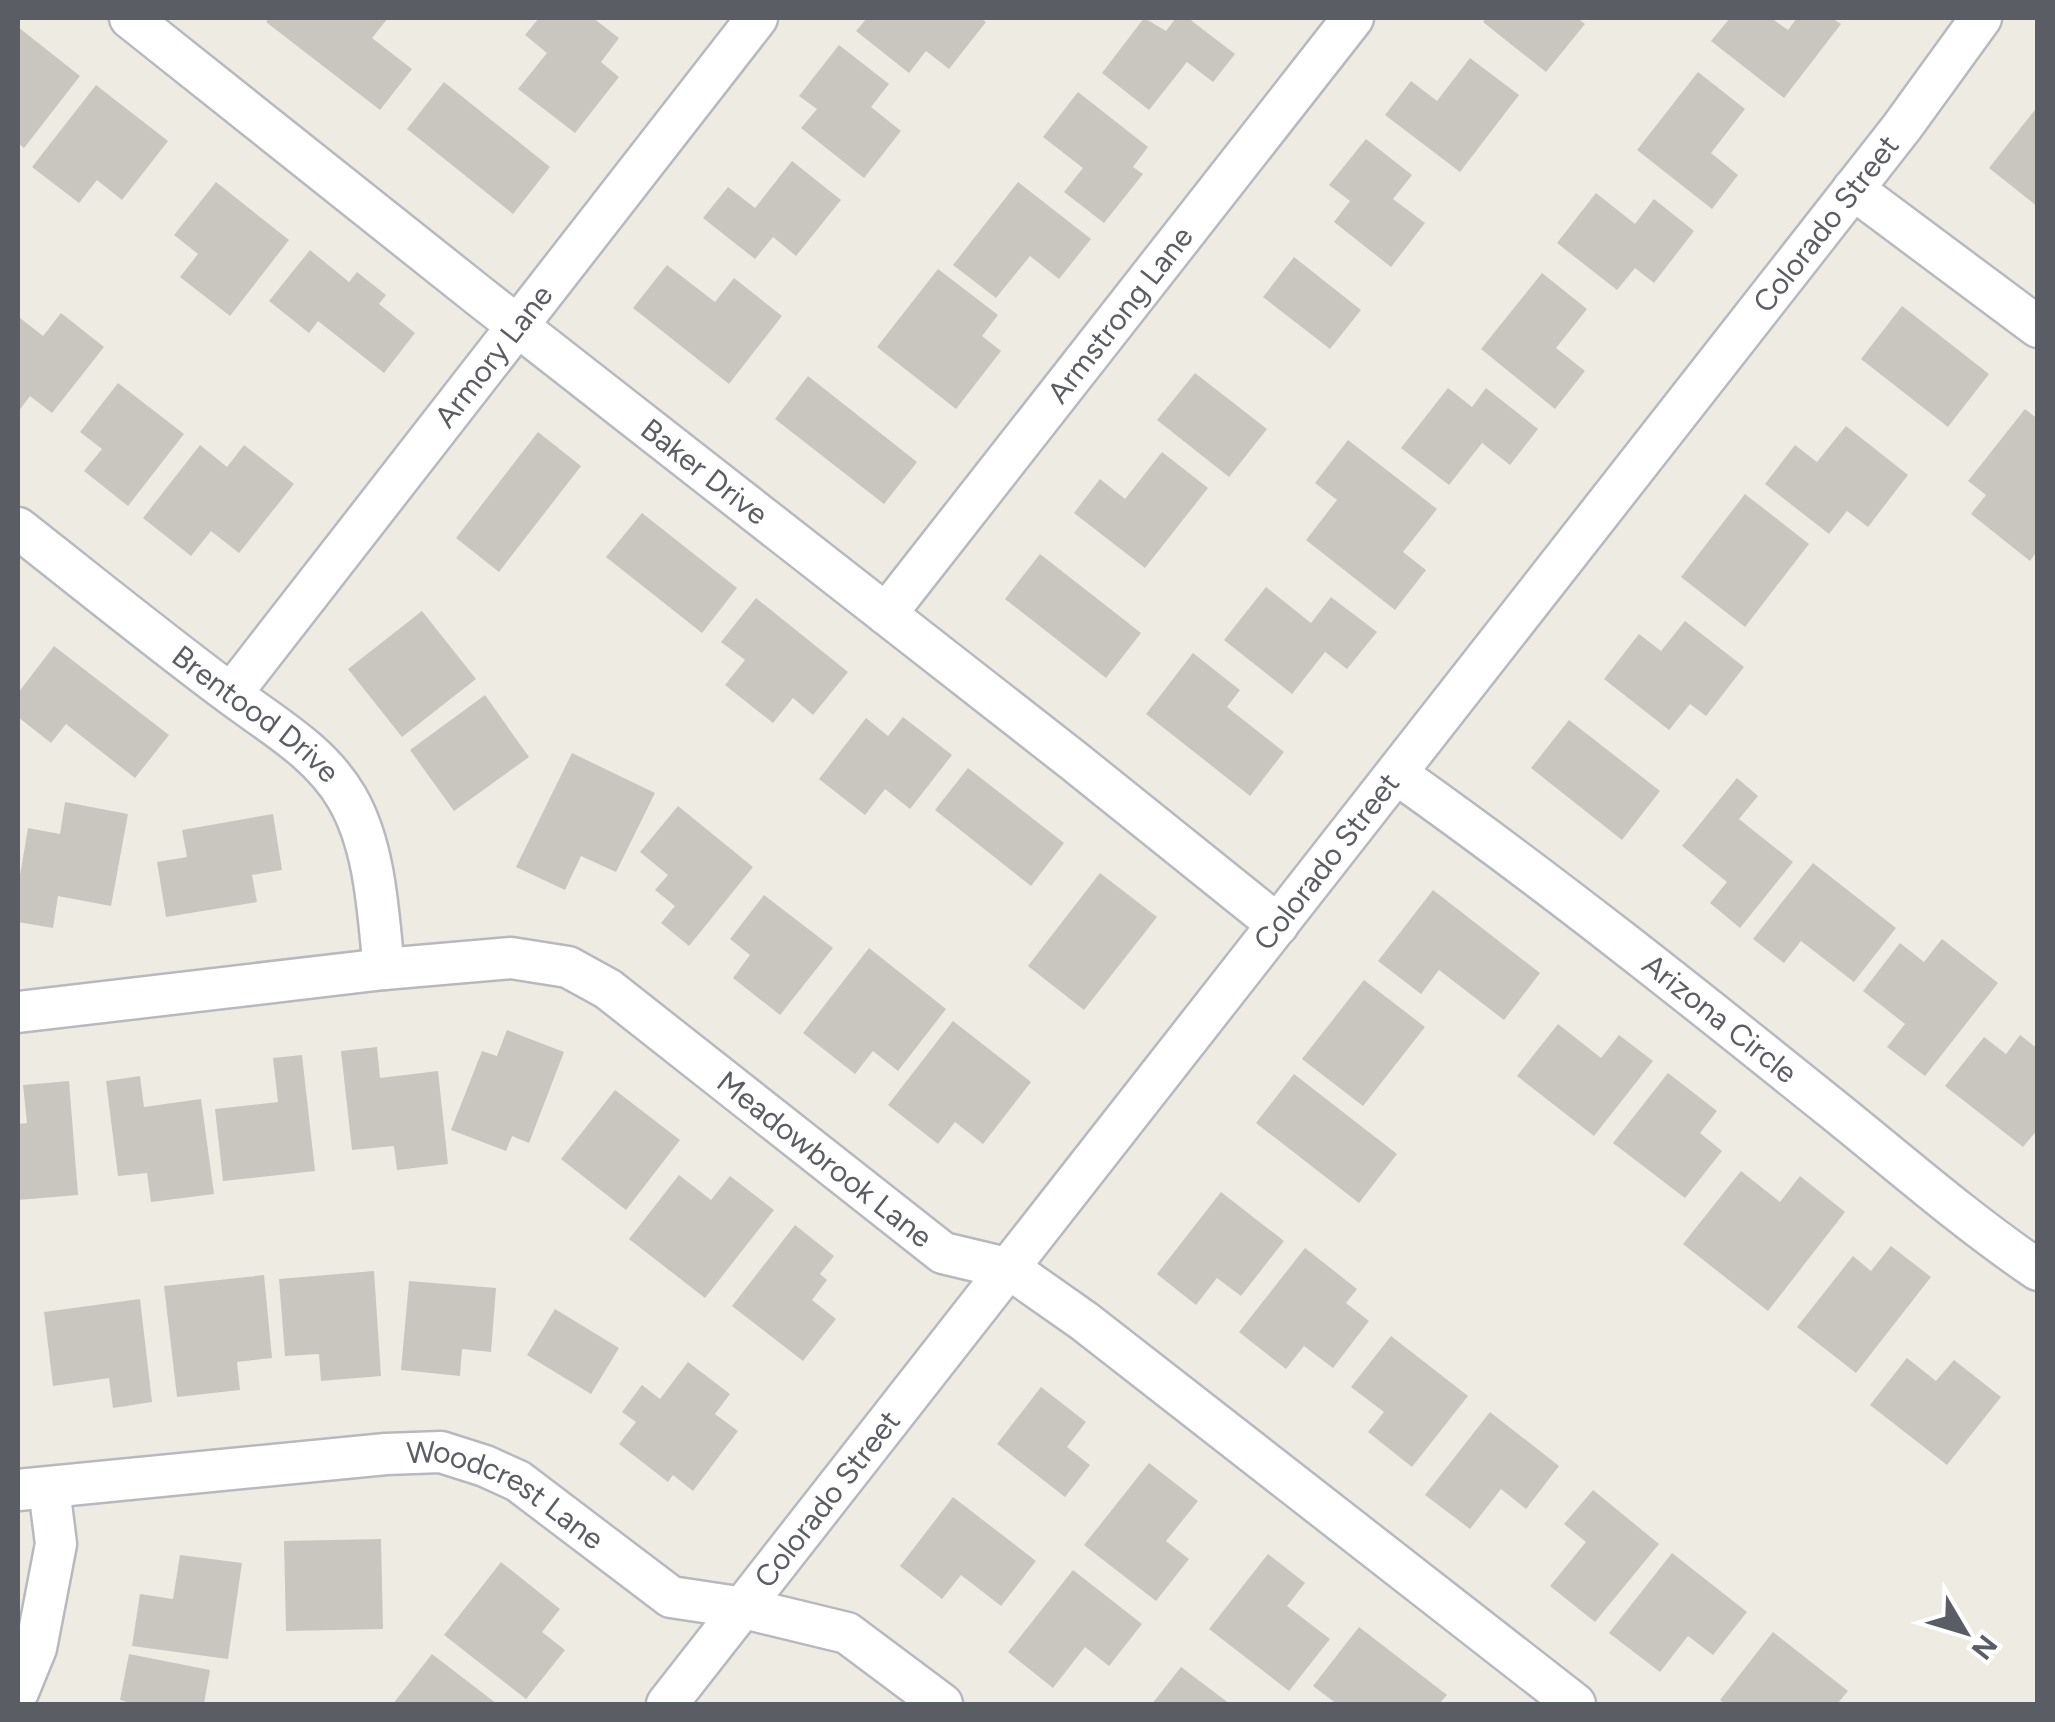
<svg xmlns="http://www.w3.org/2000/svg" width="2055" height="1722" viewBox="0 0 2055 1722" font-family="Figtree,sans-serif">
  <rect width="100%" height="100%" fill="#eeece2"/>
  <g fill="#c8c6bf">
    <path d="M269,18H388L372,38L412,69L380,110L266,22Z"/>
    <path d="M539,18H593L619,38L601,62L619,77L575,133L518,89L547,53L525,35Z"/>
    <path d="M867,18H980L986,22L949,69L926,51L909,73L856,31Z"/>
    <path d="M1144,18L1166,31L1176,18H1188L1235,54L1213,82L1187,62L1149,110L1102,73Z"/>
    <path d="M1486,18H1577L1585,24L1546,72L1483,22Z"/>
    <path d="M1730,18H1771L1788,30L1797,18H1832L1841,24L1784,98L1711,41Z"/>
    <path d="M18,27L80,76L24,148L18,143Z"/>
    <path d="M839,45L889,84L871,107L901,131L864,178L801,128L817,109L799,96Z"/>
    <path d="M1470,58L1519,95L1460,172L1385,115L1411,81L1437,101Z"/>
    <path d="M1698,72L1745,109L1711,153L1738,175L1712,209L1637,150Z"/>
    <path d="M444,82L550,167L513,214L407,129Z"/>
    <path d="M96,85L168,141L122,200L97,180L79,203L32,167Z"/>
    <path d="M1078,92L1148,147L1133,167L1143,174L1104,223L1064,192L1083,168L1043,137Z"/>
    <path d="M2038,106V207L1989,168Z"/>
    <path d="M1366,139L1412,175L1393,199L1425,223L1391,267L1334,222L1350,201L1329,185Z"/>
    <path d="M792,161L841,200L796,256L773,237L755,259L703,218L728,187L755,208Z"/>
    <path d="M216,182L289,240L230,316L180,277L198,254L174,235Z"/>
    <path d="M1018,182L1091,239L1059,279L1030,256L996,298L953,265Z"/>
    <path d="M1596,193L1635,224L1654,199L1694,231L1654,283L1635,268L1617,290L1557,243Z"/>
    <path d="M310,250L349,282L357,272L386,295L379,304L415,333L384,373L318,321L309,333L269,301Z"/>
    <path d="M1294,257L1361,310L1330,349L1263,297Z"/>
    <path d="M667,265L715,302L734,278L782,316L729,384L633,308Z"/>
    <path d="M938,269L998,315L982,336L1001,351L956,409L877,347Z"/>
    <path d="M1542,273L1587,309L1556,348L1585,371L1555,409L1481,349Z"/>
    <path d="M1902,306L1989,374L1948,427L1861,359Z"/>
    <path d="M61,313L104,347L52,413L30,396L18,412V322L20,318L43,336Z"/>
    <path d="M1195,373L1267,429L1229,477L1157,420Z"/>
    <path d="M808,376L917,462L884,504L775,419Z"/>
    <path d="M118,383L184,434L128,506L84,471L102,449L80,432Z"/>
    <path d="M1448,388L1472,407L1486,388L1538,429L1510,465L1482,443L1449,485L1401,448Z"/>
    <path d="M2025,409L2038,419V550L2030,561L1971,514L1986,495L1968,481Z"/>
    <path d="M1846,426L1908,475L1868,527L1847,511L1829,534L1765,484L1795,445L1817,462Z"/>
    <path d="M538,432L581,466L499,572L456,538Z"/>
    <path d="M1348,440L1437,509L1403,552L1426,570L1395,610L1306,540L1337,500L1315,483Z"/>
    <path d="M200,445L227,467L244,445L294,484L239,553L211,531L191,556L143,518Z"/>
    <path d="M1162,452L1208,488L1145,568L1074,513L1100,479L1125,499Z"/>
    <path d="M1745,494L1809,544L1745,627L1681,577Z"/>
    <path d="M642,513L737,588L702,633L606,557Z"/>
    <path d="M1040,554L1141,633L1106,678L1005,599Z"/>
    <path d="M1266,587L1311,623L1331,597L1377,632L1347,669L1325,652L1292,694L1224,640Z"/>
    <path d="M756,598L848,672L813,715L793,698L773,723L725,685L745,660L721,642Z"/>
    <path d="M422,611L476,679L402,737L348,669Z"/>
    <path d="M1685,621L1744,667L1706,716L1690,704L1669,730L1604,679L1639,634L1661,651Z"/>
    <path d="M54,646L169,735L135,778L66,724L51,743L18,717V693Z"/>
    <path d="M1193,653L1240,690L1227,707L1284,752L1250,796L1146,714Z"/>
    <path d="M485,695L529,757L454,811L410,750Z"/>
    <path d="M903,717L952,755L910,809L885,789L865,815L819,779L866,718L888,736Z"/>
    <path d="M1569,720L1660,791L1622,840L1531,768Z"/>
    <path d="M572,753L655,793L616,872L581,856L565,890L516,867Z"/>
    <path d="M968,768L1064,843L1031,886L935,810Z"/>
    <path d="M1737,778L1758,796L1739,819L1793,862L1740,928L1710,903L1727,882L1682,846Z"/>
    <path d="M65,802L128,814L111,906L58,896L53,928L18,922V887L28,828L60,834Z"/>
    <path d="M678,806L753,867L689,946L661,923L675,906L655,890L668,875L640,852Z"/>
    <path d="M273,814L282,870L252,875L257,902L166,917L157,862L187,857L182,830Z"/>
    <path d="M1813,863L1896,928L1854,982L1801,941L1784,963L1753,939Z"/>
    <path d="M1100,873L1157,917L1084,1010L1028,966Z"/>
    <path d="M1433,890L1540,973L1504,1020L1439,970L1421,994L1378,961Z"/>
    <path d="M764,895L833,948L780,1015L733,978L750,955L730,939Z"/>
    <path d="M1942,939L1998,983L1925,1076L1887,1047L1905,1024L1863,991L1900,943L1924,962Z"/>
    <path d="M869,948L946,1009L898,1071L873,1051L855,1074L803,1033Z"/>
    <path d="M1364,980L1425,1027L1363,1106L1302,1059Z"/>
    <path d="M953,1021L1031,1082L983,1144L955,1122L938,1144L888,1105Z"/>
    <path d="M1558,1024L1601,1058L1619,1035L1653,1061L1594,1136L1517,1076Z"/>
    <path d="M507,1030L564,1052L529,1143L512,1136L506,1151L451,1130L482,1051L497,1056Z"/>
    <path d="M2020,1035L2038,1049V1129L2023,1147L1945,1086L1984,1037L2006,1054Z"/>
    <path d="M377,1047L380,1078L438,1071L448,1164L397,1170L394,1146L352,1150L341,1051Z"/>
    <path d="M302,1055L315,1171L223,1181L215,1109L278,1102L273,1058Z"/>
    <path d="M1668,1073L1717,1111L1700,1133L1722,1151L1685,1198L1613,1143Z"/>
    <path d="M1294,1074L1397,1154L1359,1203L1256,1123Z"/>
    <path d="M140,1076L144,1107L201,1099L214,1194L151,1202L147,1173L118,1176L106,1081Z"/>
    <path d="M69,1081L78,1195L18,1200V1124L27,1123L23,1085Z"/>
    <path d="M615,1090L680,1140L626,1210L561,1159Z"/>
    <path d="M1741,1171L1780,1202L1800,1176L1845,1212L1768,1311L1683,1244Z"/>
    <path d="M679,1175L711,1200L730,1176L774,1210L705,1298L629,1239Z"/>
    <path d="M1221,1192L1284,1241L1241,1296L1217,1278L1196,1305L1157,1274Z"/>
    <path d="M795,1225L834,1256L820,1274L827,1280L812,1300L836,1319L803,1361L732,1306Z"/>
    <path d="M1891,1246L1931,1277L1856,1373L1797,1327L1853,1256L1871,1271Z"/>
    <path d="M1305,1248L1357,1289L1346,1303L1369,1321L1333,1368L1304,1346L1286,1369L1239,1332Z"/>
    <path d="M374,1271L381,1376L321,1381L319,1354L285,1356L279,1279Z"/>
    <path d="M264,1275L272,1358L237,1362L240,1390L177,1397L164,1286Z"/>
    <path d="M409,1281L496,1288L491,1352L462,1349L460,1376L401,1370Z"/>
    <path d="M140,1299L152,1402L113,1408L109,1378L53,1386L44,1312Z"/>
    <path d="M555,1309L619,1348L591,1394L527,1355Z"/>
    <path d="M1391,1336L1468,1396L1412,1467L1368,1432L1384,1412L1351,1387Z"/>
    <path d="M1907,1358L1936,1381L1954,1360L2001,1397L1947,1465L1870,1405Z"/>
    <path d="M688,1362L730,1394L715,1414L738,1431L693,1491L673,1475L668,1482L619,1444L636,1422L622,1412L642,1385L660,1399Z"/>
    <path d="M1041,1387L1086,1422L1067,1447L1090,1465L1065,1497L997,1444Z"/>
    <path d="M1490,1412L1559,1466L1526,1509L1501,1489L1470,1529L1425,1495Z"/>
    <path d="M1149,1463L1198,1501L1166,1541L1189,1559L1156,1601L1084,1545Z"/>
    <path d="M1593,1490L1659,1544L1595,1622L1550,1586L1586,1542L1564,1524Z"/>
    <path d="M953,1497L1036,1561L1001,1606L961,1575L942,1599L900,1566Z"/>
    <path d="M381,1539L383,1629L286,1631L284,1541Z"/>
    <path d="M1672,1553L1747,1612L1713,1655L1688,1636L1660,1672L1609,1633Z"/>
    <path d="M1268,1554L1305,1583L1287,1606L1330,1639L1289,1691L1209,1629Z"/>
    <path d="M180,1555L242,1563L228,1659L132,1646L140,1594L173,1599Z"/>
    <path d="M501,1562L560,1609L542,1632L565,1650L526,1699L444,1635Z"/>
    <path d="M1073,1570L1142,1624L1109,1666L1085,1647L1053,1688L1008,1652Z"/>
    <path d="M1359,1627L1447,1695L1439,1704H1337L1313,1686Z"/>
    <path d="M1773,1632L1848,1691L1837,1704H1725L1720,1700Z"/>
    <path d="M129,1654L210,1670L204,1704H134L120,1700Z"/>
    <path d="M432,1654L497,1704H393Z"/>
    <path d="M1181,1667L1230,1704H1152Z"/>
  </g>
  <g fill="none" stroke-linecap="round" stroke-linejoin="round">
    <defs>
      <g id="minor">
        <path id="s1" d="M130,18L478,295L1074,761L1278,925"/>
        <path d="M1853,189L2038,327"/>
        <path id="s2" d="M18,528C88,583 157,639 228,692C270,724 320,751 347,798C376,848 378,914 384,969"/>
        <path id="s3" d="M886,614L1353,18"/>
        <path id="s4" d="M231,694L757,18"/>
        <path id="s5" d="M1397,774C1547,880 1692,996 1835,1111C1902,1165 1967,1222 2038,1270"/>
        <path id="s6" d="M18,1012L384,969L511,958L568,967L608,989L943,1253L1010,1269L1084,1321L1575,1704"/>
        <path id="s7" d="M18,1490L386,1454L441,1452L485,1466L518,1481L671,1597L744,1608L847,1633L942,1704"/>
        <path d="M18,1692L36,1648L56,1544L49,1488"/>
        <path id="s8" d="M667,1704L1902,127L1981,18"/>
      </g>
    </defs>
    <use href="#minor" stroke="#b7b9bf" stroke-width="45"/>
    <use href="#minor" stroke="#fff" stroke-width="40"/>
  </g>
  <g text-anchor="middle" stroke-width="10" stroke-linejoin="round" paint-order="stroke">
    <g font-size="30" fill="#5a5d63" stroke="#fff">
      <text dy="10" stroke="none"><textPath href="#s8" startOffset="1880">Colorado Street</textPath></text>
      <text dy="10" stroke="none"><textPath href="#s3" startOffset="380">Armstrong Lane</textPath></text>
      <text dy="10" stroke="none"><textPath href="#s4" startOffset="428">Armory Lane</textPath></text>
      <text dy="10" stroke="none"><textPath href="#s1" startOffset="732">Baker Drive</textPath></text>
      <text dy="10" stroke="none"><textPath href="#s2" startOffset="302">Brentood Drive</textPath></text>
      <text dy="10" stroke="none"><textPath href="#s8" startOffset="1070">Colorado Street</textPath></text>
      <text dy="10" stroke="none"><textPath href="#s5" startOffset="405">Arizona Circle</textPath></text>
      <text dy="10" stroke="none"><textPath href="#s6" startOffset="875">Meadowbrook Lane</textPath></text>
      <text dy="10" stroke="none"><textPath href="#s8" startOffset="260">Colorado Street</textPath></text>
      <text dy="10" stroke="none"><textPath href="#s7" startOffset="500">Woodcrest Lane</textPath></text>
    </g>
  </g>
  <rect width="2055" height="1722" fill="none" stroke="#5a5d63" stroke-width="40"/>
  <g transform="translate(1965 1632) rotate(128)" stroke="#ffffff" stroke-width="8" paint-order="stroke">
  <path d="M0-8L18 38L0 25L-18 38Z" fill="#5a5d63"/>
  <text y="-15" font-size="28" font-weight="bold" text-anchor="middle" fill="#5a5d63">N</text>
  </g>
</svg>
